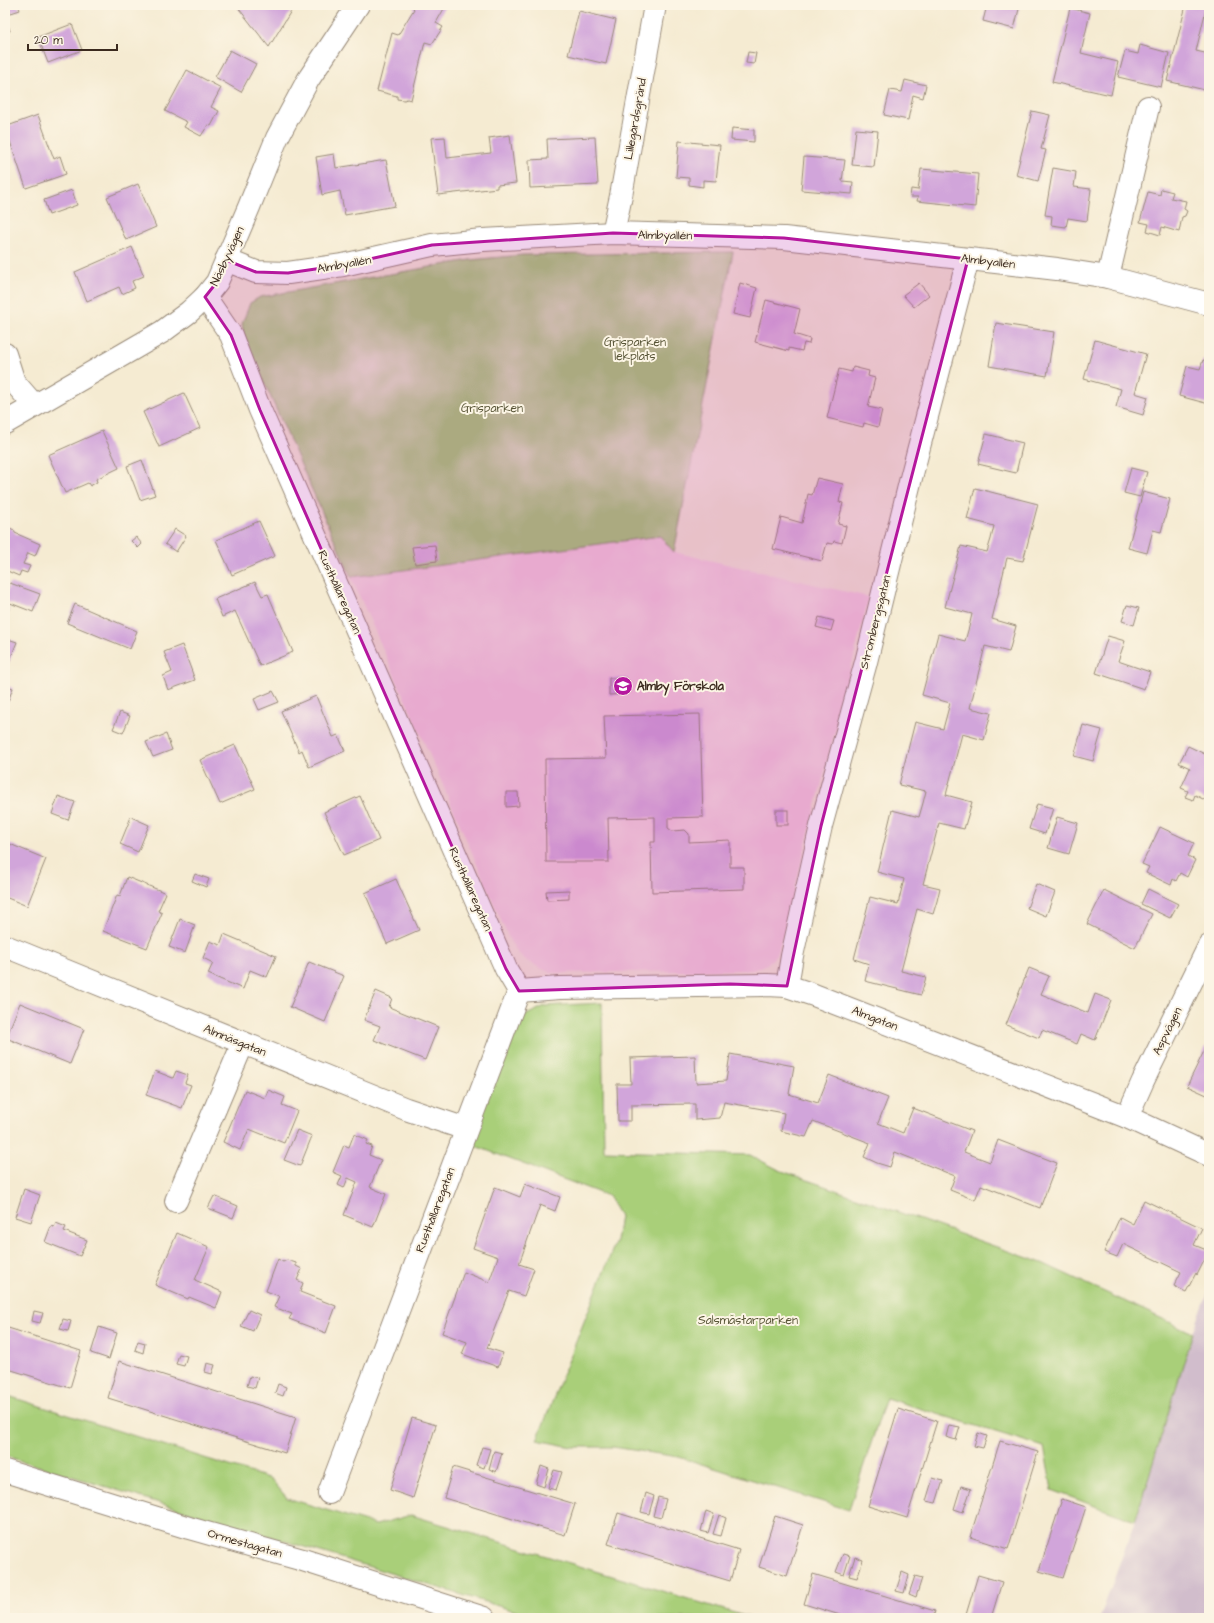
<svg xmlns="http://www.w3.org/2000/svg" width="1214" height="1623" viewBox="0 0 1214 1623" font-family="'Architects Daughter',sans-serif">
  <rect width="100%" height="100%" fill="#fcf5e5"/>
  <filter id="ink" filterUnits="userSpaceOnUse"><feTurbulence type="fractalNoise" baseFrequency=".025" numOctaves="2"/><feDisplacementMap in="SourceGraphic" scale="8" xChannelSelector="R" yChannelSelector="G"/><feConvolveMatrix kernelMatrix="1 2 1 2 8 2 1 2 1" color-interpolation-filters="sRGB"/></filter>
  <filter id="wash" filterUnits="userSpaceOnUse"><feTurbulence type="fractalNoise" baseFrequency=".012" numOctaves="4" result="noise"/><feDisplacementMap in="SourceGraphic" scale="16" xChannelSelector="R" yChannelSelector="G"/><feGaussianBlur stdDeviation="0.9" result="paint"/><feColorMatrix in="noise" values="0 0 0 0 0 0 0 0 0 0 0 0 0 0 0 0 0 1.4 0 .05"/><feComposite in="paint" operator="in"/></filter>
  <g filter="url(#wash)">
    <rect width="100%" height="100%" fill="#f5ebd2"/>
    <path fill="#f5cfdb" d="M660,535L674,552L869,597L783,935L777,953L770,962L761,967L752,970L554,973L542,969L527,961L518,953L510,941L439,776L351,577Z"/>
    <path fill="#d1bdcc" d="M1209,1290V1618H1100L1135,1521L1193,1333Z"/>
    <g fill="#a9cf79" stroke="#727c4c">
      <path d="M733,252L674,552L660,536L351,577L244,337L242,324L250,303L260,297L470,260L523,255Z"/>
      <path d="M602,1003L604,1151L750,1155L779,1170L1042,1263L1193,1333L1135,1521L1052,1490L1044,1447L886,1398L849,1510L679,1457L613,1447H572L537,1440L616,1241L620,1216L608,1196L470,1144L514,1021L545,1006Z"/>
      <path d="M5,1395L271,1479L287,1498L376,1525L411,1515L751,1618H538L5,1456Z"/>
    </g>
    <g id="blocks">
      <g fill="#d1a5da">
        <path d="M5,5H18L20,10L5,15Z"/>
        <path d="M236,5H292L294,6L269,47Z"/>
        <path d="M415,5H446L436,23L443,27L432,44L425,42L411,100L407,99L404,100L397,99V96L377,91L392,33L398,35L414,9L413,8Z"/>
        <path d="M464,5H473V8Z"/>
        <path d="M987,5H1020L1014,29L983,21Z"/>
        <path d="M1186,5H1207L1196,51L1209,54V91L1167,81Z"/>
        <path d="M1070,8L1090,13L1081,53L1118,62L1111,95L1052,82Z"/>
        <path d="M579,11L616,20L606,64L568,55Z"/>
        <path d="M5,16L10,31L5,33Z"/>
        <path d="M72,24L82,50L48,63L38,37Z"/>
        <path d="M1140,45L1169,53L1161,87L1118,77L1125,51L1138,54Z"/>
        <path d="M230,50L256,64L241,92L215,77Z"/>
        <path d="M748,52L756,53L754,64L746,63Z"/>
        <path d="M187,70L221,88L211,107L219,111L211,126L208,125L201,136L184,127L187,122L165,111Z"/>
        <path d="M905,80L926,85L923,98L913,95L908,120L884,115L890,90L902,92Z"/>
        <path d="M1032,111L1050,115L1041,149L1046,150L1038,181L1016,175Z"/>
        <path d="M38,115L54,159L60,156L66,174L26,188L5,127Z"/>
        <path d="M732,128L754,130V142L731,140Z"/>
        <path d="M856,129L878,131L874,167L852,165Z"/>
        <path d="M510,135L516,183L497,185V188L438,195L431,138L445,137L447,158L491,153L489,138Z"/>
        <path d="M595,137L598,185L530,188L529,160L548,159L547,139Z"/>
        <path d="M679,141L720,145L716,181L703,180V187L689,185V178L676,177Z"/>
        <path d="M334,154L336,168L386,160L395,206L345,215L340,191L322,195L316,157Z"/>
        <path d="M804,157L845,160L842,181L853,182L852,194L801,190Z"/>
        <path d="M1053,168L1076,172L1074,187L1091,189L1087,221L1068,218L1066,227L1051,225L1052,216L1045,215Z"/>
        <path d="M921,169L978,174L975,207L917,201L918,197H910L911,189L918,190Z"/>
        <path d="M138,184L156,227L126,240L107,197Z"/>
        <path d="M1161,189L1173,192L1171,198L1186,201L1184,209L1187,211L1185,216L1182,217L1179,232L1162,227L1160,235L1147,231L1149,224L1140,222L1148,192L1160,195Z"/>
        <path d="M72,190L77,205L49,215L44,200Z"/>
        <path d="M132,247L144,276L132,281L135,288L122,294L119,287L87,301L75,272Z"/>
        <path d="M740,283L757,288L750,318L733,314Z"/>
        <path d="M919,283L929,295L914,307L903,295Z"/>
        <path d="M766,300L800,309L794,334L810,339L809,344L804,343L802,351L789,348V351L755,342Z"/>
        <path d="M996,323L1054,332L1047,376L989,366Z"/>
        <path d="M1095,340L1146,354L1135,393L1148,397L1143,415L1116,407L1121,389L1084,379Z"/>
        <path d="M1203,360L1209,362V404L1179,396L1187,366L1200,369Z"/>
        <path d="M853,367L869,371L868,376L875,378L868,407L882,410L878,427L864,423L863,427L827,418L839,369L852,372Z"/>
        <path d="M184,393L200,428L159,447L143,412Z"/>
        <path d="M102,431L119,468L96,479L97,482L90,486L88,483L65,493L48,455Z"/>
        <path d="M986,434L1023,443L1016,473L978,464Z"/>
        <path d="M142,460L155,495L140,500L127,466Z"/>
        <path d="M1131,468L1147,472L1140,497L1124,493Z"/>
        <path d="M817,478L843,484L839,502L843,503L838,524L846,526L842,543L834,541L833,544L827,543L822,561L773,549L781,517L802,523L808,494L812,495Z"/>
        <path d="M975,488L1038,504L1023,561L1007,558L992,619L1016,626L1009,652L985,646L970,708L991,713L984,740L962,734L946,795L972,802L964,829L939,823L923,884L940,888L937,901L933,914L917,909L901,971L926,977L921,995L865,981L869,964L854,959L870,897L898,904L904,879L877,872L892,810L919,817L923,803L926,791L899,785L915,722L943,729L950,703L922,695L938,634L965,641L969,627L972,614L945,607L961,546L987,552L991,539L994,526L967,519Z"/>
        <path d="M1143,492L1170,499L1161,532L1153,530L1147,553L1128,548Z"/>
        <path d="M259,521L275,556L232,575L216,540Z"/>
        <path d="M8,527L14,530L15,533L40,544L35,556L28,553L23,564L30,566L27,573L21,571L19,576L5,570V528Z"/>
        <path d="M175,529L186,536L176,552L165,544Z"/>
        <path d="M136,537L142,544L138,548L131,541Z"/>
        <path d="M435,545L437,561L415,564L412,547Z"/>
        <path d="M255,582L262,596L268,594L293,652L260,666L235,611L222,617L215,599Z"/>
        <path d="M10,583L40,594L33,612L5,601V596Z"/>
        <path d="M75,604L137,631L130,649L67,623Z"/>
        <path d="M1127,605L1139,608L1134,625L1122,621Z"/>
        <path d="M5,608L9,609L5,619Z"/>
        <path d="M819,617L834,621L831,631L816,627Z"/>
        <path d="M1108,636L1125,641L1118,661L1150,672L1144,689L1096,673Z"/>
        <path d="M5,638L17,642L5,672Z"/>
        <path d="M182,645L195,680L168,690L163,676L172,672L164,652Z"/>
        <path d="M609,678H627V694L609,695Z"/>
        <path d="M5,685L13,688L5,709Z"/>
        <path d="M273,691L279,702L259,710L254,699Z"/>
        <path d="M316,696L333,737L338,735L345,751L309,767L302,750L299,752L281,711Z"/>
        <path d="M120,712L130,716L123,733L113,729Z"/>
        <path d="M700,714L703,817L668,818V828L672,831L685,830L689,834V842L730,840V867H744V889L652,892L651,842H655V817L608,818L609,862H546L545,759L606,758L604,716Z"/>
        <path d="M1083,725L1102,730L1093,761L1074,756Z"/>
        <path d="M166,734L172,750L153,757L146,742Z"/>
        <path d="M235,745L255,789L220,804L200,760Z"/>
        <path d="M1188,746L1209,756V802L1195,795L1193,800L1185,797L1188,791L1181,788L1190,768L1179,763Z"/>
        <path d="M506,792H518L519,806L506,807Z"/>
        <path d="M58,796L75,802L68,820L52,814Z"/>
        <path d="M360,796L379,840L344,855L324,812Z"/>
        <path d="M1037,804L1053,808L1045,834L1029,829Z"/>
        <rect x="776" y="810" width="12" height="15"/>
        <path d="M131,817L149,825L138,852L120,844Z"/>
        <path d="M1057,817L1078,823L1069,854L1048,848Z"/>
        <path d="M1160,827L1194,843L1188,856L1195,860L1187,877L1180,873L1176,881L1173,879L1171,885L1146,873L1149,867L1142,864Z"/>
        <path d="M5,842L46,859L27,906L5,897Z"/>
        <path d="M195,874L209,879L206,887L192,881Z"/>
        <path d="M127,877L166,893L158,911L162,913L147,948L103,931L117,895L120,896Z"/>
        <path d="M396,879L419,930L387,944L365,893Z"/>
        <path d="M1036,884L1055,892L1046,916L1027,908Z"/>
        <path d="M1148,889L1178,904L1170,918L1141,904Z"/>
        <path d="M569,890V899L547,900L546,891Z"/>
        <path d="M1104,890L1152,914L1135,948L1087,924Z"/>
        <path d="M180,919L195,925L185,953L169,947Z"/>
        <path d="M224,934L276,956L267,977L250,970L243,989L208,974L213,963L203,958L210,941L220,945Z"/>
        <path d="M309,962L344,976L325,1022L290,1007Z"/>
        <path d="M1029,968L1049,976L1041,994L1088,1013L1095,994L1111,1000L1095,1040L1081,1034L1077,1044L1042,1030L1039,1038L1006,1025Z"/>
        <path d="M376,991L392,998L389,1007L438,1027L425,1060L374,1040L380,1026L364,1020Z"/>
        <path d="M20,1003L84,1029L70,1064L6,1038Z"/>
        <path d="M1206,1047L1209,1048V1096L1187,1086Z"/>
        <path d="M730,1054L794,1066L789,1094L818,1103L829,1075L888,1098L878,1123L903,1133L913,1108L972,1131L964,1152L990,1162L998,1140L1057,1163L1040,1208L981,1185L975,1200L950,1190L955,1176L895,1152L890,1167L877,1163L864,1157L870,1143L813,1121L806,1137L781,1131L784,1113L724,1102L720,1118L695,1120V1104L631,1105V1121H618L617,1084H631L630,1058L695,1056L696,1083L726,1081Z"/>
        <path d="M155,1071L173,1078L176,1071L188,1075L185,1083L191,1085L182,1108L146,1095Z"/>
        <path d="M245,1090L265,1098L268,1090L285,1097L282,1105L297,1111L284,1143L249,1129L240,1150L223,1142Z"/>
        <path d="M297,1130L312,1136L300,1166L284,1160Z"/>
        <path d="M354,1134L368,1140L366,1144L372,1146L369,1155L381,1160L370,1187L386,1194L373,1227L344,1215L357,1182L348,1178L344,1188L338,1185L342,1176L333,1172L344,1145L349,1147Z"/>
        <path d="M525,1184L560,1197L555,1211L540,1205L519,1264L534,1269L524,1296L509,1291L487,1348L503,1353L498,1367L462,1354L467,1342L442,1333L464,1272L489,1282L498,1257L473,1248L495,1187L520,1197Z"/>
        <path d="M24,1189L40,1195L31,1222L15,1217Z"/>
        <path d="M214,1196L238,1206L233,1218L208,1208Z"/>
        <path d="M1144,1200L1202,1228L1194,1245L1209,1251L1197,1275L1196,1273L1186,1292L1174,1286L1181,1272L1123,1244L1117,1257L1104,1252L1120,1217L1133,1224Z"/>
        <path d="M56,1223L66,1227L64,1231L87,1240L80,1256L45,1242L51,1226L54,1227Z"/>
        <path d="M177,1233L209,1247L195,1280L222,1292L216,1308L189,1297L188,1299L155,1285Z"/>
        <path d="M278,1259L283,1262L287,1260L296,1263V1266L302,1269L297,1280L303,1283L300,1292L336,1306L326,1333L289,1319L292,1314L274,1307L279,1296L266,1291Z"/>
        <path d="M249,1310L260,1315L253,1331L241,1326Z"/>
        <path d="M34,1311L43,1313L40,1323L32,1321Z"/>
        <path d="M63,1319L71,1321L68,1331L60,1329Z"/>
        <path d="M5,1327L81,1351L70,1388L5,1368Z"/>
        <path d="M99,1327L117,1333L109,1359L91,1353Z"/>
        <path d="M138,1341L145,1343L143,1353L135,1350Z"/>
        <path d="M179,1354L187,1356L184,1366L176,1364Z"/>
        <path d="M119,1361L296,1417L285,1453L108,1398Z"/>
        <path d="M207,1363L215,1365L212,1374L205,1372Z"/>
        <path d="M250,1376L258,1378L255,1388L247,1386Z"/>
        <path d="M278,1384L286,1387L283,1396L275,1393Z"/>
        <path d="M898,1409L937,1421L907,1518L868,1506Z"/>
        <path d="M412,1418L436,1425L413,1498L390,1490Z"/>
        <path d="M949,1425L960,1427L956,1440L946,1437Z"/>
        <path d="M978,1433L987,1436L983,1448L974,1446Z"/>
        <path d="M1000,1441L1038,1452L1008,1549L970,1537Z"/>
        <path d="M482,1447L490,1449L484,1468L476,1465Z"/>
        <path d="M494,1451L502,1453L496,1472L489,1469Z"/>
        <path d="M541,1466L549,1469L544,1487L536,1484Z"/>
        <path d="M453,1467L575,1504L565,1535L444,1498Z"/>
        <path d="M554,1470L562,1472L556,1490L548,1488Z"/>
        <path d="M933,1478L943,1481L936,1503L926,1501Z"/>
        <path d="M961,1486L971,1489L963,1512L954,1509Z"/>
        <path d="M646,1493L654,1496L649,1514L641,1512Z"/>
        <path d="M658,1497L666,1499L661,1518L653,1516Z"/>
        <path d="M1062,1499L1086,1507L1063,1578L1039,1571Z"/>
        <path d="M706,1511L714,1514L708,1533L701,1531Z"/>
        <path d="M618,1513L739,1550L730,1581L608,1544Z"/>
        <path d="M719,1515L726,1518L721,1536L713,1534Z"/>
        <path d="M775,1516L803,1525L787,1576L759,1567Z"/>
        <path d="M843,1554L850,1556L844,1575L836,1572Z"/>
        <path d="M855,1557L863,1560L857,1578L849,1576Z"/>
        <path d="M902,1572L909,1575L904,1593L896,1591Z"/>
        <path d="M813,1574L935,1611L933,1618H850L804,1604Z"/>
        <path d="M978,1575L1002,1582L991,1618H965Z"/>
        <path d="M915,1576L922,1578L916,1597L909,1594Z"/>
      </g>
    </g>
  </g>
  <g filter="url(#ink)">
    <use href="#blocks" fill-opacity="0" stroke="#988a78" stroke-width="1"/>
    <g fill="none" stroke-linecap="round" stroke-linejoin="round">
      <defs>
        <g id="minor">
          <path d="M613,233L621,196L655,5"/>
          <path d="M226,260L256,272L288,273L343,265L432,245L483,240L613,233L784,238L1057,269L1108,277L1209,304"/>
          <path d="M1108,277L1148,107"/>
          <path d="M205,297L231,335L260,410L506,969L519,991L329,1493"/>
          <path d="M5,354L14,382L34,405"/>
          <path d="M5,423L162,332L189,312L205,297L217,282L249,207L277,138L308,80L358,5"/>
          <path d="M5,946L406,1109L466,1129"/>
          <path d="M787,986L792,956L821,826L866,662L911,478L968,259"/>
          <path d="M519,991L560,988L767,985L787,986L814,995L1127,1117L1209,1155"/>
          <path d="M1127,1117L1143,1081L1209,946"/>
          <path d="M176,1201L243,1043"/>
          <path d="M5,1471L189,1528L303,1560L484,1618"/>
        </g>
      </defs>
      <use href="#minor" stroke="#988a78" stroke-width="24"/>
      <use href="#minor" stroke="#fff" stroke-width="22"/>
    </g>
  </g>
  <path fill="#b5179e" fill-opacity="0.2" stroke="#b5179e" stroke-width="3" stroke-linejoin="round" d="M613,233L784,238L968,259L821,826L787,986L730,984L519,991L506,969L260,410L231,335L205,297L217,282L226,260L256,272L288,273L343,265L432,245Z"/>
  <defs>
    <symbol id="school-disc" viewBox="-11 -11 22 22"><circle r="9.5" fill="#b5179e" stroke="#fcf5e5"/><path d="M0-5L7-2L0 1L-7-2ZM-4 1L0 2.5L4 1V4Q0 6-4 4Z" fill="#fff"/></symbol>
  </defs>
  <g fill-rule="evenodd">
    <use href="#school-disc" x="612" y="675" width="22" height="22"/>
  </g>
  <g text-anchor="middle" stroke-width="4" stroke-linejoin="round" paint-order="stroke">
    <g font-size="12" fill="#3b2a1e" stroke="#fcf5e5">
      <text transform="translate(635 119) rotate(-80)" y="4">Lillegårdsgränd</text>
      <text transform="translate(665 235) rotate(1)" y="4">Almbyallén</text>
      <text transform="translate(227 256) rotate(-65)" y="4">Näsbyvägen</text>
      <text transform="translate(988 261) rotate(7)" y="4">Almbyallén</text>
      <text transform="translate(344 264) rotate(-10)" y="4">Almbyallén</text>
      <text transform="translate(340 592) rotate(66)" y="4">Rusthållaregatan</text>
      <text transform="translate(875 622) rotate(-76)" y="4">Strombergsgatan</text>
      <text transform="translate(471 889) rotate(66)" y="4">Rusthållaregatan</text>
      <text transform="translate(875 1018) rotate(21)" y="4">Almgatan</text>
      <text transform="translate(1167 1031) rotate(-64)" y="4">Aspvägen</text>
      <text transform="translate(235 1040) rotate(22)" y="4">Almnäsgatan</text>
      <text transform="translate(435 1210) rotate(-69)" y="4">Rusthållaregatan</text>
      <text transform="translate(245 1543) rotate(16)" y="4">Ormestagatan</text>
    </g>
    <g font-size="12" fill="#565335" stroke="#fcf5e5">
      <text x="635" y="346">Grisparken<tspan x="635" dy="14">lekplats</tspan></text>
      <text x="492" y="412">Grisparken</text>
      <text x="748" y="1324">Salsmästarparken</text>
    </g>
    <g font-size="12" font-weight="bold" fill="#3b2a1e" stroke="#fcf5e5" text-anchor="start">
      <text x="637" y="690">Almby Förskola</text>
    </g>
  </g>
  <rect width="1214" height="1623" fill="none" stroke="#fcf5e5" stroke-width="20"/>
  <path d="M28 44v6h89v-6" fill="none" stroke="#3b2a1e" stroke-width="2"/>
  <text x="34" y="44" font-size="12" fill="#3b2a1e" stroke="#fcf5e5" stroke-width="3" paint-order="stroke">20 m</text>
</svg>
